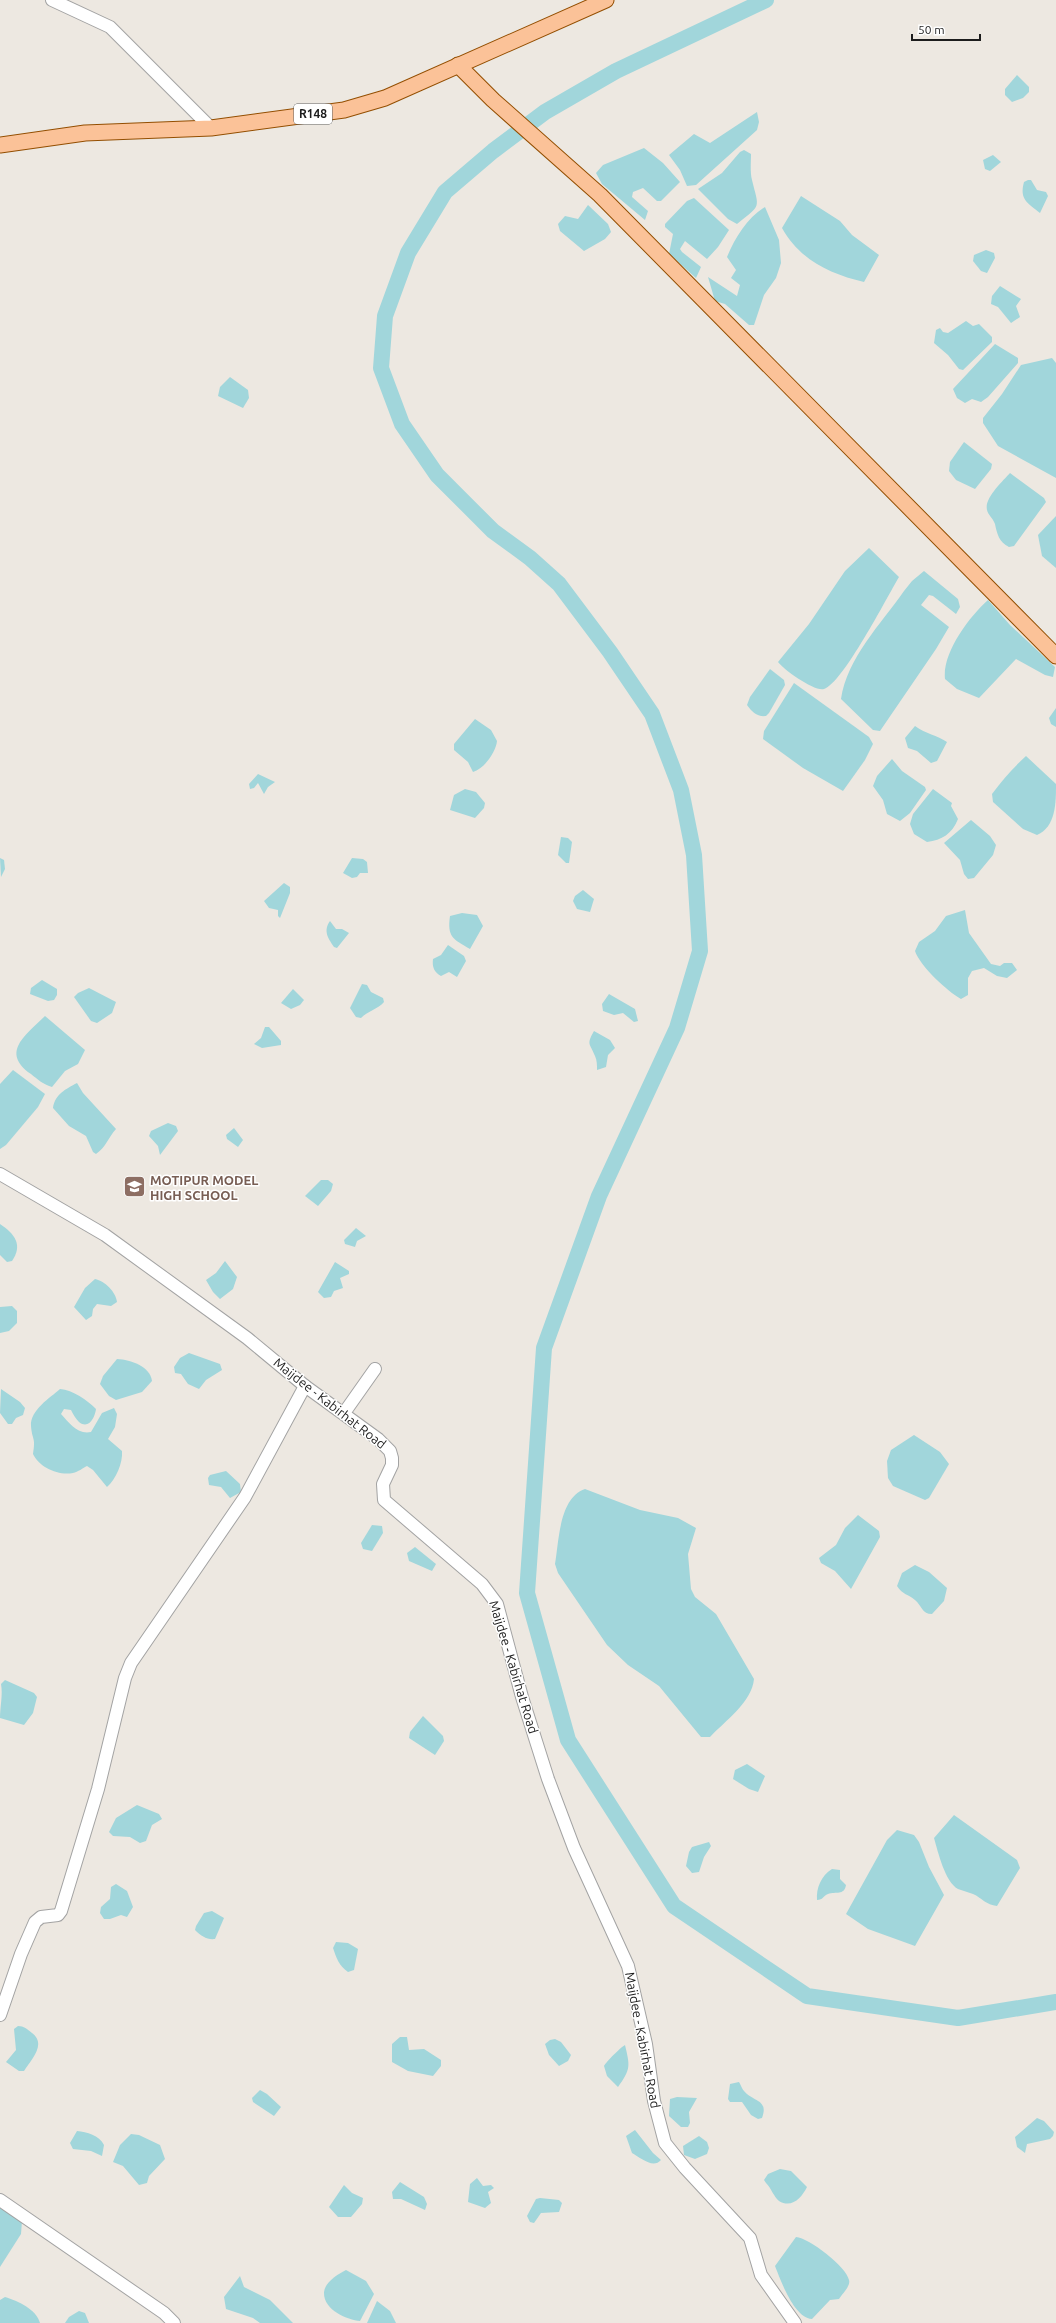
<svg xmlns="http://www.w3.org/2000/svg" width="1056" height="2323" viewBox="0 0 1056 2323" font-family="Ubuntu,sans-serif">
  <rect width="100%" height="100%" fill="#ede8e1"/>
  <g fill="#a1d6db">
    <path d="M1017,75L1029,87V92L1023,98L1012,102L1005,95V89Z"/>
    <path d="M757,112L759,122L757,130L696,185L687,186L680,170L669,155L694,134L710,143Z"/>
    <path d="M644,148L663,163L680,182L661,201H657L643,188L633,192L632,197L648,211L645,220L602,184L596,173L603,165Z"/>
    <path d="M744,150L751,154C751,162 750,172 752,180C759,209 762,204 737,224L728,219L698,189L722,173L740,152Z"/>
    <path d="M993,155L1001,162L990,171L985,169L983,160Z"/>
    <path d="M1028,180H1031L1037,190L1046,192L1048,196L1040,213C1028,203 1019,200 1024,182Z"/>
    <path d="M801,196L840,221L852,235L879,255L864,282C830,274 800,260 782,228Z"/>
    <path d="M694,198L729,230L718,247L707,259L685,241L680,249L682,252L701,267L696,278L669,254L673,234L665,227V224L687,201Z"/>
    <path d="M588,205L608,224L611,232L605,239L584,251L560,231L558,224L565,216L578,219Z"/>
    <path d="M765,207L779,240L781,263L776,278L764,295L754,325H749L725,304L715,301L708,277L737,296L740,285L731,278L736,270L727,257C735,238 747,218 765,207Z"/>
    <path d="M986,250L994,253L995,258L987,273L981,271L973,261L974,255Z"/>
    <path d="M1000,286L1021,299L1016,306L1020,317L1011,323L998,307L991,304L992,296Z"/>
    <path d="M966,321L973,326L979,324L992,337V342L963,370L959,369L948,355L934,343L936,330L940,328L943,332L948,333Z"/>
    <path d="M995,344L1018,358V363L988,397L981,402L972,399L965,403L957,398L953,389Z"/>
    <path d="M1052,358L1056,363V478L998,446L983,423V418L1002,394L1021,365Z"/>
    <path d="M230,377L248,390L249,398L243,408L218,396L220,387Z"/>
    <path d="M964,442L992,464L991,469L975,489L956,480L949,471L950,462Z"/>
    <path d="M1010,473L1044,498L1046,502L1014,546L1009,547C999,542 997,534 995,524C993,518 988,515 987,510C984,498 1003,481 1010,473Z"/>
    <path d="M1056,516V568L1042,556L1038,535Z"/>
    <path d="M869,548L899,577C887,597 843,683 824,689C815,692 784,670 778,662L809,624L845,571Z"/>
    <path d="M924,571L958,599L960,607L956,614L933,596L929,595L921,605L949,627L936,649L880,731L873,730L841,699C847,658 881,624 904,591L912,581Z"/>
    <path d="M988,600L1010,625L1055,667L1053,677L1045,675L1016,659L979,698L957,689L945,679C942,653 969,617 988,600Z"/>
    <path d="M770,669L784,680L785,685L769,713L766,716C757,717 752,712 747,705L750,697Z"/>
    <path d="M794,683L869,737L873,744L865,760L843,791L803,768L763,739L764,731Z"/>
    <path d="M1056,708V727L1051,724L1049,718Z"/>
    <path d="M475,719L491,730L497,741C496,752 484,769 473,772L468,762L454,750V744Z"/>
    <path d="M915,726C926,734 937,735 947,742L937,761L931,763L917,751L908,748L905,738Z"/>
    <path d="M1026,756L1056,784C1056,802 1056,827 1037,835L1023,829L993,802L992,794C1003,779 1013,768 1026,756Z"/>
    <path d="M892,759L902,771L925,787L926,790L910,813L900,821L887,814L883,800L873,786L877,776Z"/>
    <path d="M258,774L275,782L268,787L264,794L258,783L254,788L250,789L249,784Z"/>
    <path d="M465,789L476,792L485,803L484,808L475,818L450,810L454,795Z"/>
    <path d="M933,789L952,803L951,806L958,819C952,834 942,840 927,842L914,834L910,824L913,814Z"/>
    <path d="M971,820L990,836L996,845L993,855L974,878L968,879L964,874L960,860L944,843Z"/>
    <path d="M561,837L568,838L572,842L569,863H566L558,855Z"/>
    <path d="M0,858L4,860L5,869L1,877Z"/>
    <path d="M352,858L363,859L367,862L368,873H360L357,877L352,878L343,873Z"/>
    <path d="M284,883L290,887V893L280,918L278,916V910L269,908L264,901Z"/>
    <path d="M583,890L594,899L590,912L577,909L573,901L575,896Z"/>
    <path d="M965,910L969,933L991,964L1000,966L1004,963H1012L1017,970L1007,978L997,976L984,968L972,971L968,978V995L961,999C947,991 920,966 915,951L919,942L935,931L946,916Z"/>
    <path d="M462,913L477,915L483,926L470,949C453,939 447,937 450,916Z"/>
    <path d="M330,921L336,929H342L349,933L337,948L334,947C328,938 323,931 330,921Z"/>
    <path d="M448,945L464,956L466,961L457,977L449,972L441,976C434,972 432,967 433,959L441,955Z"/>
    <path d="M42,980L57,989V995L54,1000L48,1001L30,994L31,988Z"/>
    <path d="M362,984L367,985L371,992L383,998L384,1002C378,1009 368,1011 361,1018L356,1017L350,1008Z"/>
    <path d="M89,988L116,1002L112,1013L97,1023L91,1021L74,997L78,993Z"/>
    <path d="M293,989L304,1000L300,1005L291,1009L281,1003Z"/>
    <path d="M609,994L635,1009L638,1021L634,1022L623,1013L614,1015L603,1011L602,1004Z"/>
    <path d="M45,1016L85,1050L78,1064L65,1071L52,1087C44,1085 37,1079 31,1074C0,1052 26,1035 45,1016Z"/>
    <path d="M265,1027H269L281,1041V1045L262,1048L254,1044L261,1038Z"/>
    <path d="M594,1031L610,1040L615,1048L608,1055L606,1067L597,1070C597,1065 597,1060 595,1056C590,1043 586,1045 594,1031Z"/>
    <path d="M13,1070L45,1094L38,1107L6,1145L0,1149V1084Z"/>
    <path d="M77,1083L83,1093L116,1129C108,1138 106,1147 96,1154L93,1152L86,1136L69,1126L53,1108C55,1094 66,1089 77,1083Z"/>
    <path d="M168,1123L176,1126L178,1131L160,1155L158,1146L149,1136L151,1131Z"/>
    <path d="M234,1128L243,1140L238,1147L227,1139L226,1135Z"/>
    <path d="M321,1180H328L333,1184L331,1191L318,1206L305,1196Z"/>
    <path d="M0,1224C15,1234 23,1245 12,1261L7,1262L0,1255Z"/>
    <path d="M356,1228L366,1236L357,1241L355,1247L345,1244L344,1240Z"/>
    <path d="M225,1261L237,1277L233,1289L220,1299L213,1292L206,1280L216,1273Z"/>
    <path d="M335,1262L349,1271V1274L340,1278L343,1288L334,1291L331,1297L324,1298L318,1292Z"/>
    <path d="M95,1279C105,1281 116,1292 117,1302L111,1306L97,1304L93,1309L92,1316L86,1320L74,1307L85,1288Z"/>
    <path d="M12,1306L17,1311V1323L9,1331L0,1333V1307Z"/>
    <path d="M189,1353L220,1364L222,1370L206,1380L199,1389L188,1384L181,1374L175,1373L174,1367L180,1358Z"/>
    <path d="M117,1359C131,1360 150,1366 152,1381L142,1392L116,1400L109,1396L100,1384L103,1376Z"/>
    <path d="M1,1389L20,1402L25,1408L23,1415L16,1418L12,1424H8L0,1413Z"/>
    <path d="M60,1389C73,1390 87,1400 96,1409C95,1417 89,1430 79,1422C76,1419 73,1414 71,1410L64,1409L61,1414C69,1423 78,1435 91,1432L102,1413L114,1408L117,1414L115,1427L108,1439L122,1451C123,1463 116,1479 107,1487L93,1470L87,1466C83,1468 78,1472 73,1473C58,1476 39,1467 33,1454C36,1437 32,1440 31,1426C30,1410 50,1398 60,1389Z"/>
    <path d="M914,1435L940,1452L949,1464L929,1498L925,1500L893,1486L888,1478L887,1461L891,1450Z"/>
    <path d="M226,1471L240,1484L241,1492L230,1498L221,1487L209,1485L208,1478L210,1475Z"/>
    <path d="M585,1489L640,1510L678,1518L696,1528L688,1554L691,1589L695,1597L716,1614L754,1679C752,1702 725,1721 710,1737H701L659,1686L628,1665L607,1645L558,1573L555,1564C559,1541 559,1498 585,1489Z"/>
    <path d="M858,1515L879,1531L880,1537L851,1589L835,1571L821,1563L819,1558L836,1545L845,1528Z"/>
    <path d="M372,1525L382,1526L383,1533L372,1551L363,1549L361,1543Z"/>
    <path d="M415,1547L436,1564L432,1571L409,1561L407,1553Z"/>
    <path d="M915,1565L929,1572L947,1588L944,1601L932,1614C922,1614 922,1606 915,1600C908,1594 903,1595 897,1586L902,1573Z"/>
    <path d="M5,1680L34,1693L37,1697L33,1713L24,1725L0,1718C0,1706 3,1695 1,1684Z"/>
    <path d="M423,1716L443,1736L444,1741L435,1755L409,1738L410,1732Z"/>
    <path d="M747,1764L765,1776L758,1792L749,1789L733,1779L735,1770Z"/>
    <path d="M137,1805L159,1814L162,1819L152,1825L146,1841L140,1843L130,1837L113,1836L109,1832L116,1818Z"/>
    <path d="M954,1815L1017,1860L1020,1868L997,1906C986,1905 982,1898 973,1894C968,1892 963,1891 958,1889C945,1882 938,1852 934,1838Z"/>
    <path d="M897,1830L914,1835L919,1842L929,1867L944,1895L915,1946L868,1929L846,1914L887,1840Z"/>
    <path d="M709,1842L711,1846L704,1857L699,1872L692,1873L686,1866L689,1852L692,1847Z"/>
    <path d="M832,1869L840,1870V1879L846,1885C844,1896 836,1891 828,1894C823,1896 823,1900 817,1900C816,1888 821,1876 832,1869Z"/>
    <path d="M116,1884L127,1891L133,1907L127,1917L121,1915L110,1919H104L100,1913L101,1907L110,1899L111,1887Z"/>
    <path d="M212,1911L224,1918L215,1939C207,1940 201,1936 195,1930L196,1926L204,1913Z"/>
    <path d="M336,1942L348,1943L358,1949L354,1970L348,1972C339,1966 336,1957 333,1948Z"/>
    <path d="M18,2026C24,2026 27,2029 32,2033C47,2044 31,2060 24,2071H19L6,2062L16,2050L14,2029Z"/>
    <path d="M400,2037H407L409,2050L424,2049L441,2060V2066L433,2076L408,2071L392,2062V2044Z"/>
    <path d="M555,2039L561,2042L571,2055L568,2061L559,2066L549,2055L545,2044L550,2040Z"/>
    <path d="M625,2045C630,2066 631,2069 618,2087L607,2076L604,2066C607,2061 620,2048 625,2045Z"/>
    <path d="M739,2082C741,2085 742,2089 744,2091C753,2102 769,2099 762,2118L758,2119L751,2115L742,2102H730L728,2099L730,2084Z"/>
    <path d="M260,2090L267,2094L281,2107L274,2116L253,2102L252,2098Z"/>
    <path d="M677,2097L697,2098L689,2112L690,2123L688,2127H681L669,2116L670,2099Z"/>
    <path d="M1037,2118L1044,2121L1054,2132L1053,2136L1050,2139L1027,2144L1025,2153L1017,2147L1015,2137Z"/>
    <path d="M635,2130L653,2153L661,2160C653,2169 641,2158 632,2153L626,2136Z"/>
    <path d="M77,2131C87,2132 99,2135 104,2145L102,2156L91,2151L73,2149L70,2143Z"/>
    <path d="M131,2134L139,2135L160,2145L165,2159L149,2176L147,2183L139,2185L123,2166L113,2162L120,2145Z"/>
    <path d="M699,2136L707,2142L709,2148L707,2154L695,2159L684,2155L683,2146Z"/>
    <path d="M780,2169L791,2171L807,2187C802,2197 792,2209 779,2201C774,2197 771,2188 766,2183L764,2180L768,2174Z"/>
    <path d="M477,2178L483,2186L491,2185L494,2188L488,2192L491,2203L485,2208L468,2202L470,2184Z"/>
    <path d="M400,2182L424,2197L427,2204L425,2210L401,2199H393L392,2192Z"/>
    <path d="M344,2185L352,2193L363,2198L362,2204L351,2217H338L329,2207Z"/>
    <path d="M540,2198L559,2200L562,2203L559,2212L541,2213L534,2223L530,2222L527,2216L536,2199Z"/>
    <path d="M0,2203L22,2221L21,2234L0,2267Z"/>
    <path d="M796,2237C809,2238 847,2267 849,2280C851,2286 842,2294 839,2299L830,2300L812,2319C794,2318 781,2281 775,2266Z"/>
    <path d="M346,2270L366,2281L374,2294L360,2321C347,2320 323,2310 324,2292C325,2282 338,2274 346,2270Z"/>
    <path d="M240,2276L244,2287L270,2300L293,2323H260L253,2318L226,2309L224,2297Z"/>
    <path d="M5,2297C18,2301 36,2309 40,2323H0V2300Z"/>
    <path d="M377,2301L390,2311L396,2323H367Z"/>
    <path d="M79,2311L85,2313L89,2323H65L69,2317Z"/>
  </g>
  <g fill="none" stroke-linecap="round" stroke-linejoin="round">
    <path stroke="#a1d6db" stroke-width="16" d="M766,0L616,71L545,112L493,151L445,192L408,253L385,316L381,368L402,424L437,475L493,531L530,558L559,584L610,652L652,714L681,790L694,855L700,951L677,1028L599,1196L544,1348L527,1593L568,1740L674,1906L807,1996L958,2018L1056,2002"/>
    <defs>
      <g id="minor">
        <path d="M52,0L110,27L211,128"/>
        <path d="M0,1174L105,1235L247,1338L305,1386L378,1439L390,1451L392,1458V1465L383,1484L384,1500L482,1584L497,1604L522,1697L548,1779L574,1848L628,1966L646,2044L654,2101L665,2143L685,2168L750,2238L761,2275L795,2323"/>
        <path d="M344,1413L375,1369"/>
        <path d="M0,2015L21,1954L35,1922L41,1917L58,1915L61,1911L98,1789L125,1678L131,1663L245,1497L305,1386"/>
        <path d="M0,2200L164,2313L174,2323"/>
      </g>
      <g id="major">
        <path d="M458,65L493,100L600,195L1056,656"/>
        <path d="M0,145L85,133L211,128L344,110L385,98L606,0"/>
      </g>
    </defs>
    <use href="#minor" stroke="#a3a3a3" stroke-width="14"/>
    <use href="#major" stroke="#934e00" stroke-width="17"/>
    <use href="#minor" stroke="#fff" stroke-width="12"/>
    <use href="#major" stroke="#fbc298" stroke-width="15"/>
  </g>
  <defs>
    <symbol id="school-square" viewBox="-11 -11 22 22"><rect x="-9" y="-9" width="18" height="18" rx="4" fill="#8d6e63" stroke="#fff"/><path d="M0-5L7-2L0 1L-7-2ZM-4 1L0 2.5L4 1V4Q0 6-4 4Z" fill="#fff"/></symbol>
  </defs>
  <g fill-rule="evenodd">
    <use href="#school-square" x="122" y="1174" width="25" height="25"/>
  </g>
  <g text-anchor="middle" stroke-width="3" stroke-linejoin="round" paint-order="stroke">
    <rect fill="#fff" stroke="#606060" stroke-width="1" x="294" y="104" width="38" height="20" rx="3"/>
    <g font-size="12" font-weight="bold" fill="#1c1c1c">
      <text x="313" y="118">R148</text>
    </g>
    <g font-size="13" font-weight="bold" fill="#785e54" stroke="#fff" text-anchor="start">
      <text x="150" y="1185">MOTIPUR MODEL<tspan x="150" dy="15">HIGH SCHOOL</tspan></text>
    </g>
    <g font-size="13" fill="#1c1c1c" stroke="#fff">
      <text transform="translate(330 1403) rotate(38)" y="5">Maijdee - Kabirhat Road</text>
      <text transform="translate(514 1667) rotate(73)" y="5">Maijdee - Kabirhat Road</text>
      <text transform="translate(643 2040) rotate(79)" y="5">Maijdee - Kabirhat Road</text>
    </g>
  </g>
  <path d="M912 34v6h68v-6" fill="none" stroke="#1c1c1c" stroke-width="2"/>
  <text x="918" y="34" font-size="12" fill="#1c1c1c" stroke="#ffffff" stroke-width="3" paint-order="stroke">50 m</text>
</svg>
